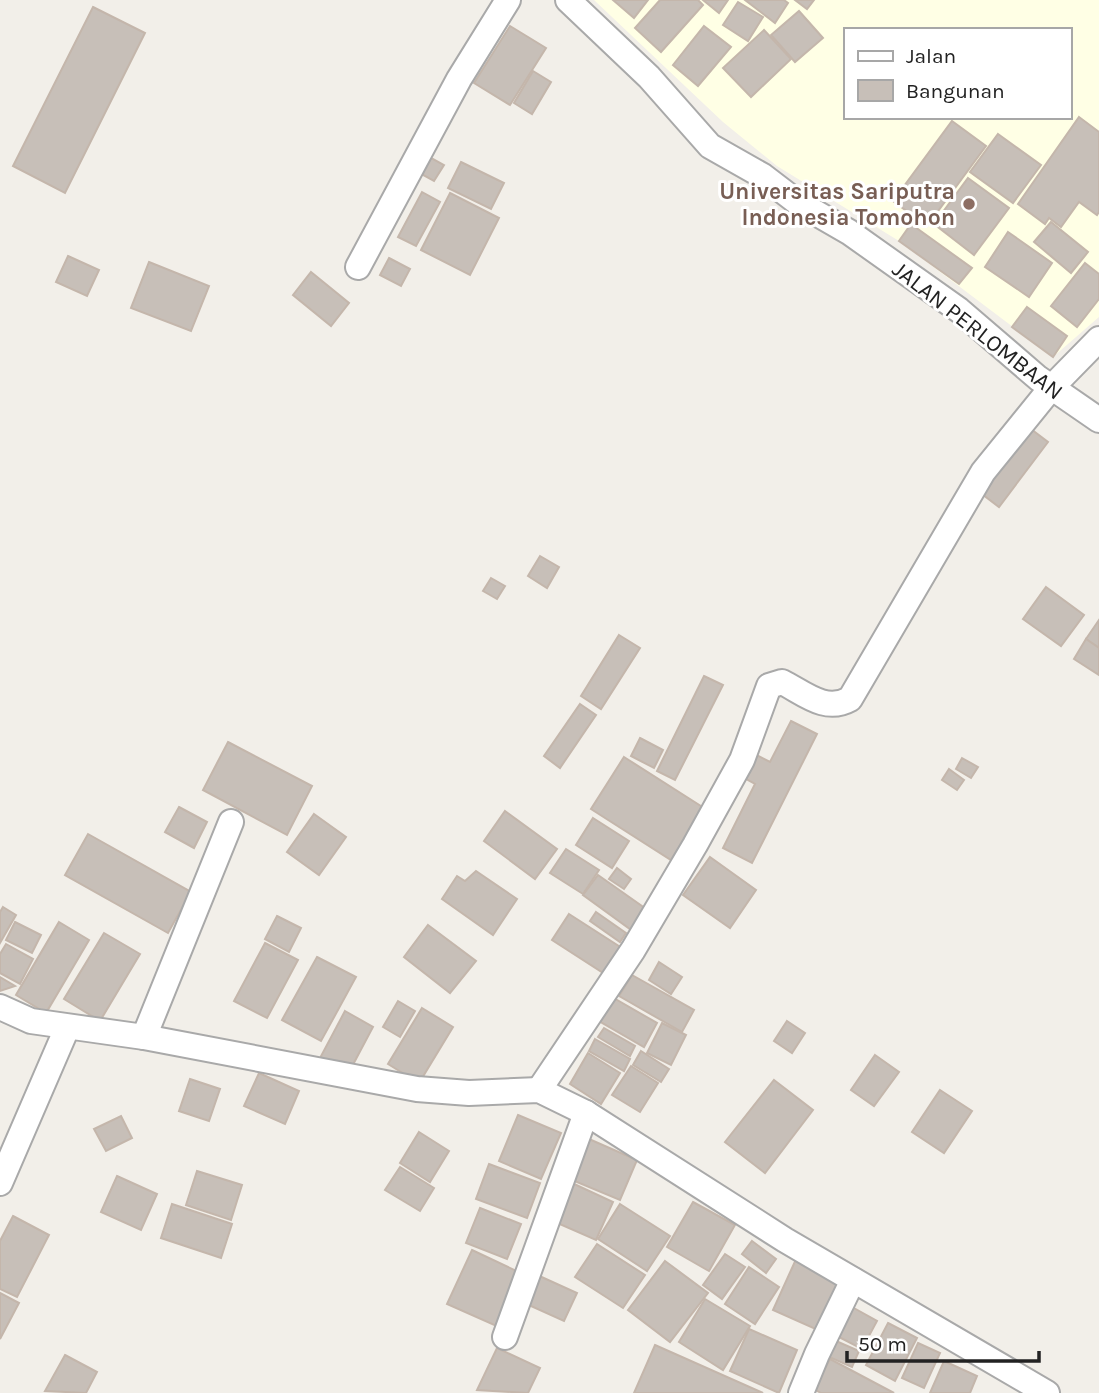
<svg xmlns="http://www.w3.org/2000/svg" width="1099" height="1393" viewBox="0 0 1099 1393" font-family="Karla,sans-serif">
  <rect width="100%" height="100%" fill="#f2efe9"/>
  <path fill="#ffffe5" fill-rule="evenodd" d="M594,0H1099V317L1053,357L899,241L777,166L723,122ZM845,30H1069V117H845Z"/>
  <g fill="#c7bfb8" stroke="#c4b6ab" stroke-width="2">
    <path d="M613,0H648L634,18Z"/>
    <path d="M660,0H698L703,5L661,52L635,28Z"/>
    <path d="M703,0H728L719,13Z"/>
    <path d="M745,0H784L788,3L775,23Z"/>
    <path d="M795,0H814L807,9Z"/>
    <path d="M738,2L763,17L748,41L723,25Z"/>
    <path d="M93,7L145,33L65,193L13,166Z"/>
    <path d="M799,11L823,38L795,62L771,35Z"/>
    <path d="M510,26L546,48L510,105L474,83Z"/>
    <path d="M704,26L731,47L698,86L673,65Z"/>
    <path d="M764,30L791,59L751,97L723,68Z"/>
    <path d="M533,71L551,82L532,114L514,103Z"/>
    <path d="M1079,117L1099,132V212L1097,215L1079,202L1061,227L1049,218L1045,224L1018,204Z"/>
    <path d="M952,121L986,146L927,226L893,201Z"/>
    <path d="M998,134L1041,165L1013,203L970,172Z"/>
    <path d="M422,153L444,165L434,181L412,169Z"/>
    <path d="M461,162L504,183L491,209L448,188Z"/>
    <path d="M968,178L1009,208L974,255L934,224Z"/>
    <path d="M422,192L440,202L416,246L398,237Z"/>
    <path d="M450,193L499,218L470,275L421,250Z"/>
    <path d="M1051,222L1088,252L1071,273L1034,242Z"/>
    <path d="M911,224L972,268L959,284L899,241Z"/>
    <path d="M1008,232L1052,263L1029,297L985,267Z"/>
    <path d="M68,256L99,270L87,296L56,282Z"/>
    <path d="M389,258L410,269L401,286L380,275Z"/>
    <path d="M149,262L209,286L191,331L131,308Z"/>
    <path d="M1085,263L1099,274V299L1077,327L1051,306Z"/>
    <path d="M311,272L349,303L331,326L293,295Z"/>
    <path d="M1027,307L1067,336L1053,357L1012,327Z"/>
    <path d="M1027,426L1048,442L999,507L978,491Z"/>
    <path d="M540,556L559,567L547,588L528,576Z"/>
    <path d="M491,578L505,586L497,599L483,591Z"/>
    <path d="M1046,587L1084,615L1061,646L1023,619Z"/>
    <path d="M1099,620V648L1086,639Z"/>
    <path d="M619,635L640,648L601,709L581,696Z"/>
    <path d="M1086,639L1099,648V675L1074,659Z"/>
    <path d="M704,676L723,685L675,780L657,771Z"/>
    <path d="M580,704L596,715L560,768L544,756Z"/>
    <path d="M791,721L817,734L752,863L723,848L755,784L739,775L751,752L770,762Z"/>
    <path d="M640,738L663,750L654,768L631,756Z"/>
    <path d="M228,742L312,786L287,835L203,790Z"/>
    <path d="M624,757L704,808L671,860L591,809Z"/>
    <path d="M962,758L978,767L971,778L956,769Z"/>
    <path d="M949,769L964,780L957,790L942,780Z"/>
    <path d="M179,807L207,822L194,848L165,832Z"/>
    <path d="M505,811L557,849L535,879L484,841Z"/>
    <path d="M314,814L346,837L319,875L287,852Z"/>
    <path d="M593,818L629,841L612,868L576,845Z"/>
    <path d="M88,834L191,892L168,933L65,875Z"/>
    <path d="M566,849L599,870L583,894L550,873Z"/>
    <path d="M710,857L756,890L730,928L683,895Z"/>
    <path d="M617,868L631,879L624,889L609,879Z"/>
    <path d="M476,871L517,899L493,935L442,899L457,876L465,881Z"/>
    <path d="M598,875L649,911L634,932L583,895Z"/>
    <path d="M3,907L16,915L0,943V912Z"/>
    <path d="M596,912L626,933L620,942L590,921Z"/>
    <path d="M569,914L625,950L608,976L552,940Z"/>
    <path d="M277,916L301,928L289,952L265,939Z"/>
    <path d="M15,922L41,935L32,953L6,940Z"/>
    <path d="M59,922L89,940L46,1013L16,995Z"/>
    <path d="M428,925L476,961L450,993L404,957Z"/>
    <path d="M104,933L140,954L100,1021L64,999Z"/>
    <path d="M265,943L298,960L267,1018L234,1001Z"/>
    <path d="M6,944L33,959L20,984L0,973V954Z"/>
    <path d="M317,957L356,977L321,1041L282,1020Z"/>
    <path d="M659,962L682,977L671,994L649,980Z"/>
    <path d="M632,975L694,1010L682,1032L619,996Z"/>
    <path d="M0,977L15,986L0,991Z"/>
    <path d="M612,997L657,1023L644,1047L599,1021Z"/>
    <path d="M398,1001L415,1011L400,1037L383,1027Z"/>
    <path d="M422,1008L453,1027L419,1083L388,1064Z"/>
    <path d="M345,1011L373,1027L348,1074L320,1058Z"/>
    <path d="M787,1021L805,1033L792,1053L774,1041Z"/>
    <path d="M662,1023L686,1035L671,1065L647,1053Z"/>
    <path d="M604,1028L635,1046L630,1056L598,1037Z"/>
    <path d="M595,1039L630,1059L624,1071L589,1051Z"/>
    <path d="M641,1051L669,1069L661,1082L633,1065Z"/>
    <path d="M588,1053L620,1073L601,1104L570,1084Z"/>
    <path d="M875,1055L899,1072L874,1106L851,1090Z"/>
    <path d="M631,1066L658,1083L640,1112L612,1095Z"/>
    <path d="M259,1073L299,1091L285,1124L244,1106Z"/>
    <path d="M190,1079L220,1089L209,1121L179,1111Z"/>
    <path d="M774,1080L813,1110L765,1173L725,1142Z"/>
    <path d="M940,1090L972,1111L944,1153L912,1132Z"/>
    <path d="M518,1115L561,1133L541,1179L499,1161Z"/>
    <path d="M121,1116L132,1138L106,1151L94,1129Z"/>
    <path d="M419,1132L449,1151L430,1182L400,1163Z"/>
    <path d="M589,1139L637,1160L620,1200L572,1180Z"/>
    <path d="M489,1164L540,1183L527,1218L476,1199Z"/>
    <path d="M400,1167L434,1188L420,1211L385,1190Z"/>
    <path d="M197,1171L242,1185L231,1220L186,1205Z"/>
    <path d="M117,1176L157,1194L141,1230L101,1212Z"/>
    <path d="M572,1183L613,1202L596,1240L555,1222Z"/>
    <path d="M693,1202L735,1225L709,1271L667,1247Z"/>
    <path d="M172,1204L232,1224L221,1258L161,1238Z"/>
    <path d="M620,1204L670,1236L647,1271L598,1239Z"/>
    <path d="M480,1208L521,1224L507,1259L466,1243Z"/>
    <path d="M13,1216L49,1235L17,1297L0,1289V1241Z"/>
    <path d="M752,1241L776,1259L766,1273L742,1254Z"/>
    <path d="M597,1244L645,1275L623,1308L575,1277Z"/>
    <path d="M472,1250L525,1275L501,1328L447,1304Z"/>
    <path d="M725,1254L745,1267L722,1299L703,1285Z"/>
    <path d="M797,1257L843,1278L820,1331L773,1310Z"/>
    <path d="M665,1261L708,1293L670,1342L628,1310Z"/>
    <path d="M749,1267L779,1287L755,1324L725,1304Z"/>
    <path d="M535,1274L577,1293L564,1321L522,1302Z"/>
    <path d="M0,1293L19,1303L0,1339Z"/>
    <path d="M705,1299L750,1326L723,1370L679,1342Z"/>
    <path d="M852,1307L877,1321L862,1349L837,1336Z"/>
    <path d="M888,1323L917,1338L895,1381L866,1365Z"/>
    <path d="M749,1329L797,1350L779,1393L730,1371Z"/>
    <path d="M836,1341L859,1351L852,1367L829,1357Z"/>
    <path d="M918,1343L940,1353L924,1388L902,1378Z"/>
    <path d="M655,1345L763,1393H634Z"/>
    <path d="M497,1348L540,1368L528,1393L477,1390Z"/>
    <path d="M65,1355L97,1372L86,1393L45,1391Z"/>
    <path d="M830,1359L894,1393H821L814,1389Z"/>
    <path d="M944,1361L977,1376L970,1393H930Z"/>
  </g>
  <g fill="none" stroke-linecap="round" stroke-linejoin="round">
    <defs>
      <g id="street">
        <path d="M568,0L649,77L710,146L763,176L797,202L849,232L959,310L1038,378L1099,420"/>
        <path d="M358,267L459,79L508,0"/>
        <path d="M0,1007L31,1021L144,1037L417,1089L469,1093L539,1090L586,1113L785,1240L1047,1393"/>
        <path d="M144,1037L231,822"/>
        <path d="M539,1090L633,950L695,845L742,760L769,686L782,682C804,693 825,713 850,699L983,472L1051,388L1099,339"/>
        <path d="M0,1183L67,1028"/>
        <path d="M505,1337L586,1113"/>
        <path d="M801,1393L817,1354L853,1280"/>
      </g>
    </defs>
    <use href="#street" stroke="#a9a9a9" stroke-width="28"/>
    <use href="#street" stroke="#fff" stroke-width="24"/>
  </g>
  <circle fill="#8d6e63" stroke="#fff" stroke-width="2.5" cx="969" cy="204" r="7"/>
  <g text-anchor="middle" stroke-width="6" stroke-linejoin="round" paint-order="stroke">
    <g font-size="23" font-weight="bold" fill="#785e54" stroke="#fff" text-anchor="end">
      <text x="955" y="199">Universitas Sariputra<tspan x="955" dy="26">Indonesia Tomohon</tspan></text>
    </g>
    <g font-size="23" fill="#222" stroke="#fff">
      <text transform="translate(978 330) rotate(38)" y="8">JALAN PERLOMBAAN</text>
    </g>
  </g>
  <rect x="844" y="28" width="228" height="91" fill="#ffffff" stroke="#a7a7a7" stroke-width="2"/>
  <rect x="858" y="51" width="35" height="10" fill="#ffffff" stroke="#a7a7a7" stroke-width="2"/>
  <text x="906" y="63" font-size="21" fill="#222222">Jalan</text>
  <rect x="858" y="80" width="35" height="21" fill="#c7bfb8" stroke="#a7a7a7" stroke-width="2"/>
  <text x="906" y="98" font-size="21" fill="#222222">Bangunan</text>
  <path d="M847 1351v10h192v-10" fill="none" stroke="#222222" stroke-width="3.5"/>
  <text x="858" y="1351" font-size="21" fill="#222222" stroke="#ffffff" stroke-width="5" paint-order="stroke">50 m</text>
</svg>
